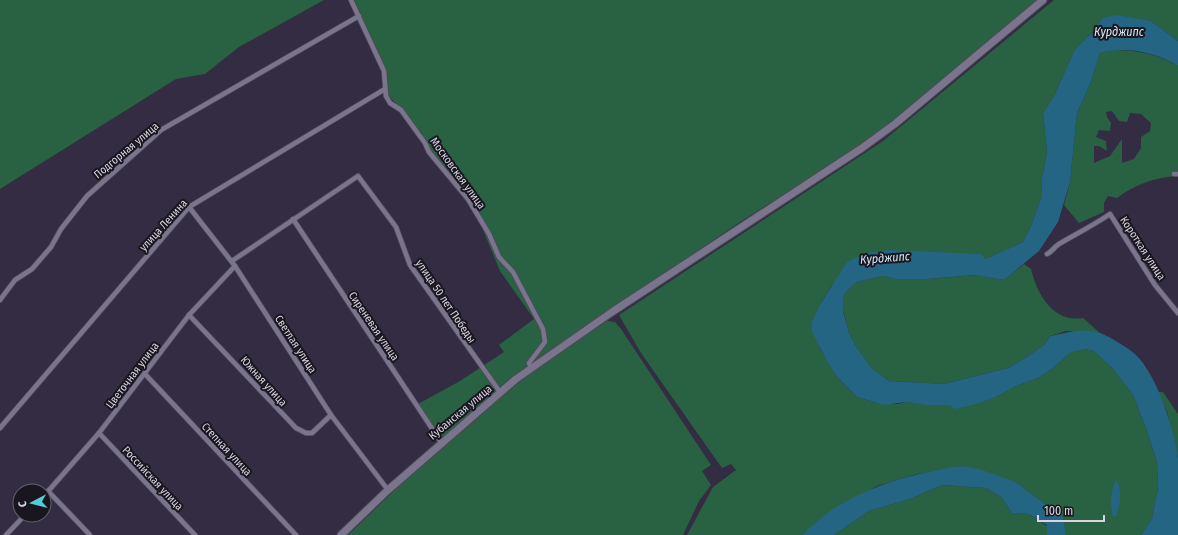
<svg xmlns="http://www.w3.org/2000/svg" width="1178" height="535" viewBox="0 0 1178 535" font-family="'Fira Sans Condensed',sans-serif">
  <rect width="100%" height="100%" fill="#332c42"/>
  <g fill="#296242" fill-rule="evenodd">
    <path d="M0,0H324L239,47L205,74L176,79L0,189Z"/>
    <path d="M354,0H1038L871,139L740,222L534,361L508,380L441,439L418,404L460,381L504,352L499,345L534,319L500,271L481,225L450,172L429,150L422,133L388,95L387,72Z"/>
    <path d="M1054,0H1178V41L1151,21L1102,18L1095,30L1075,49L1054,96L1043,113L1047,152L1042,178L1041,197L1033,221L1023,242L985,259L957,253H933L832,285L819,306L812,321L820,348L837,377L857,397L877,403L898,404L906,402L940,405L1000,395L1016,386L1038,378L1052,369L1070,353L1085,349L1094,351L1113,369L1133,395L1147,431L1157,462L1158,487L1152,519L1141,535H1066L1063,517L1016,482L960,466L913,475L877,486L830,512L802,535H687L713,487L736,470L731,464L722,468L717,461L641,353L619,315L883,141Z"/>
    <path d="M1113,50C1137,50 1158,54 1178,66V176C1155,177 1136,184 1117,198L1108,196L1104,203V212L1079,223L1064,205L1070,182L1077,113L1091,82L1100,53ZM1112,111L1119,121L1127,122L1130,113L1141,114L1151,123L1150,131L1141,137V148L1134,159L1122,163V139L1110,156L1094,163V146H1099L1107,151L1106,141L1096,137L1099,130L1110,131L1111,123L1107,117L1106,112Z"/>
    <path d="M1024,264L1031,269C1037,294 1053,323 1083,318L1100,333L1066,331L1050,336L1045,344L1027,357L1008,368L944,384L889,381L872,368L857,348L849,333L843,310L844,294L857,282L883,276L896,279H928L976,275L1004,280Z"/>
    <path d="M607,321L615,322L621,329L711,465L702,471L711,485L699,501L683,535H348L398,487L524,378Z"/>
    <path d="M1158,392H1163L1178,414V458L1167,411Z"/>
    <path d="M942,485L986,488L1001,497L1012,513L1029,514L1047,526V535H834L869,511L910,499Z"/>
  </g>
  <g fill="#236583">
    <path d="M1117,15L1151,21L1178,41V66C1155,52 1126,46 1100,53L1091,82L1077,113L1070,182L1058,222L1039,251L1004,280L975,275L928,279H896L883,276L857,282L844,294L843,311L849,333L857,348L872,368L889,381L944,384L1008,368L1027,357L1045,344L1050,336C1066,333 1083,327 1100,333C1109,336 1130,349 1136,355C1157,375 1175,431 1178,459C1178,484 1178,510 1178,535H1141L1152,519L1158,487L1157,462L1147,431L1133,395L1113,369L1094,351L1085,349L1070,353L1052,369L1038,378L1016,386L1000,395L976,404L955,409L949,405H928L906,402L884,405L857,397L837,377L827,361L812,332V321L819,306L847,262L866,253L889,250L981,254L985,259L1023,242L1033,221L1041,197L1042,178L1047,152L1043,113L1054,96L1075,49L1095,30L1102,18Z"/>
    <path d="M960,466L979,469L1016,482L1063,517L1066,535H1047V525L1029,514L1012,513L1001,497L986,488L942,485L910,499L869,511L834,535H802C811,527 820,518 830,511C869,485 915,473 960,466Z"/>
    <path d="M1116,480C1123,488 1120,507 1116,516H1113C1109,504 1111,491 1116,480Z"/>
  </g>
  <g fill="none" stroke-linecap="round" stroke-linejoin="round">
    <defs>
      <g id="street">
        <path d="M351,0L384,71L386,96L390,103L401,110L425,143L429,152L468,199L489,234L499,257L513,272L543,329L545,342L529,363L531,368"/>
        <path d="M1174,174H1178"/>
        <path d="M189,207L235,266L331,415L388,490"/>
        <path d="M293,219L441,442"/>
        <path d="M1047,254C1052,252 1054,247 1059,244C1076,234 1094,225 1110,214L1155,285L1178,313"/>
        <path d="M232,261L358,176L396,227L410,265L500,392"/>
        <path d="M0,300L15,280L32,269L51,247L61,229L87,196L161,130L359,16"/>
        <path d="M189,315L296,428L306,433H312L331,415"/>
        <path d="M145,374L296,535"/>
        <path d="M0,428L189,207L385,89"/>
        <path d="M99,433L195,535"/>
        <path d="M48,491L90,535"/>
        <path d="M44,496L99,433L189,315L235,266"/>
        <path d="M6,535L25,515"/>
      </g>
      <path id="secondary" d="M341,535L388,490L516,379L612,312L862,148L896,123L1043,0"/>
    </defs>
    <use href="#street" stroke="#504a5c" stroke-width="6"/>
    <use href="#secondary" stroke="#504a5c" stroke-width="9"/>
    <use href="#street" stroke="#7b748d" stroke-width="4.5"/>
    <use href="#secondary" stroke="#7b748d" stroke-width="7"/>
  </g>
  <g text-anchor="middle" stroke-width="4" stroke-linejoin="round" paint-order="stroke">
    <g font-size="11" fill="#d8d4e2" stroke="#191620">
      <text transform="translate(126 150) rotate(-40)" y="4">Подгорная улица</text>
      <text transform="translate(458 173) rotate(54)" y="4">Московская улица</text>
      <text transform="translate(163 225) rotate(-48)" y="4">улица Ленина</text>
      <text transform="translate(1143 248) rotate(57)" y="4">Короткая улица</text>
      <text transform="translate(446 301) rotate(56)" y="4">улица 50 лет Победы</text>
      <text transform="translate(374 326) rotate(56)" y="4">Сиреневая улица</text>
      <text transform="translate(296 344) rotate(57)" y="4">Светлая улица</text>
      <text transform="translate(132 375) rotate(-53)" y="4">Цветочная улица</text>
      <text transform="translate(264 381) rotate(48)" y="4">Южная улица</text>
      <text transform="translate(460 412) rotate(-40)" y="4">Кубанская улица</text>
      <text transform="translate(227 449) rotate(47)" y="4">Степная улица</text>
      <text transform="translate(153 478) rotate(47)" y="4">Российская улица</text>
    </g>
    <g font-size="12" font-style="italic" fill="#d3e7f3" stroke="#191620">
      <text x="1119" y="36">Курджипс</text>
      <text transform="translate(885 258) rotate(-4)" y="4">Курджипс</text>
    </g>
  </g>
  <g transform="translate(32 503) rotate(263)"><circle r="19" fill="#191620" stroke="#65626e"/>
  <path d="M0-3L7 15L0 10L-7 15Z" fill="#52ccd6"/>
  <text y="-6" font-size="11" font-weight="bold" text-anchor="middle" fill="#d8d4e2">С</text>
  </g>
  <path d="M1038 515v6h66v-6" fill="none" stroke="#d8d4e2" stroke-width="2"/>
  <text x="1044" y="515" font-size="12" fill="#d8d4e2" stroke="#191620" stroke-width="3" paint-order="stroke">100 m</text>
</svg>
